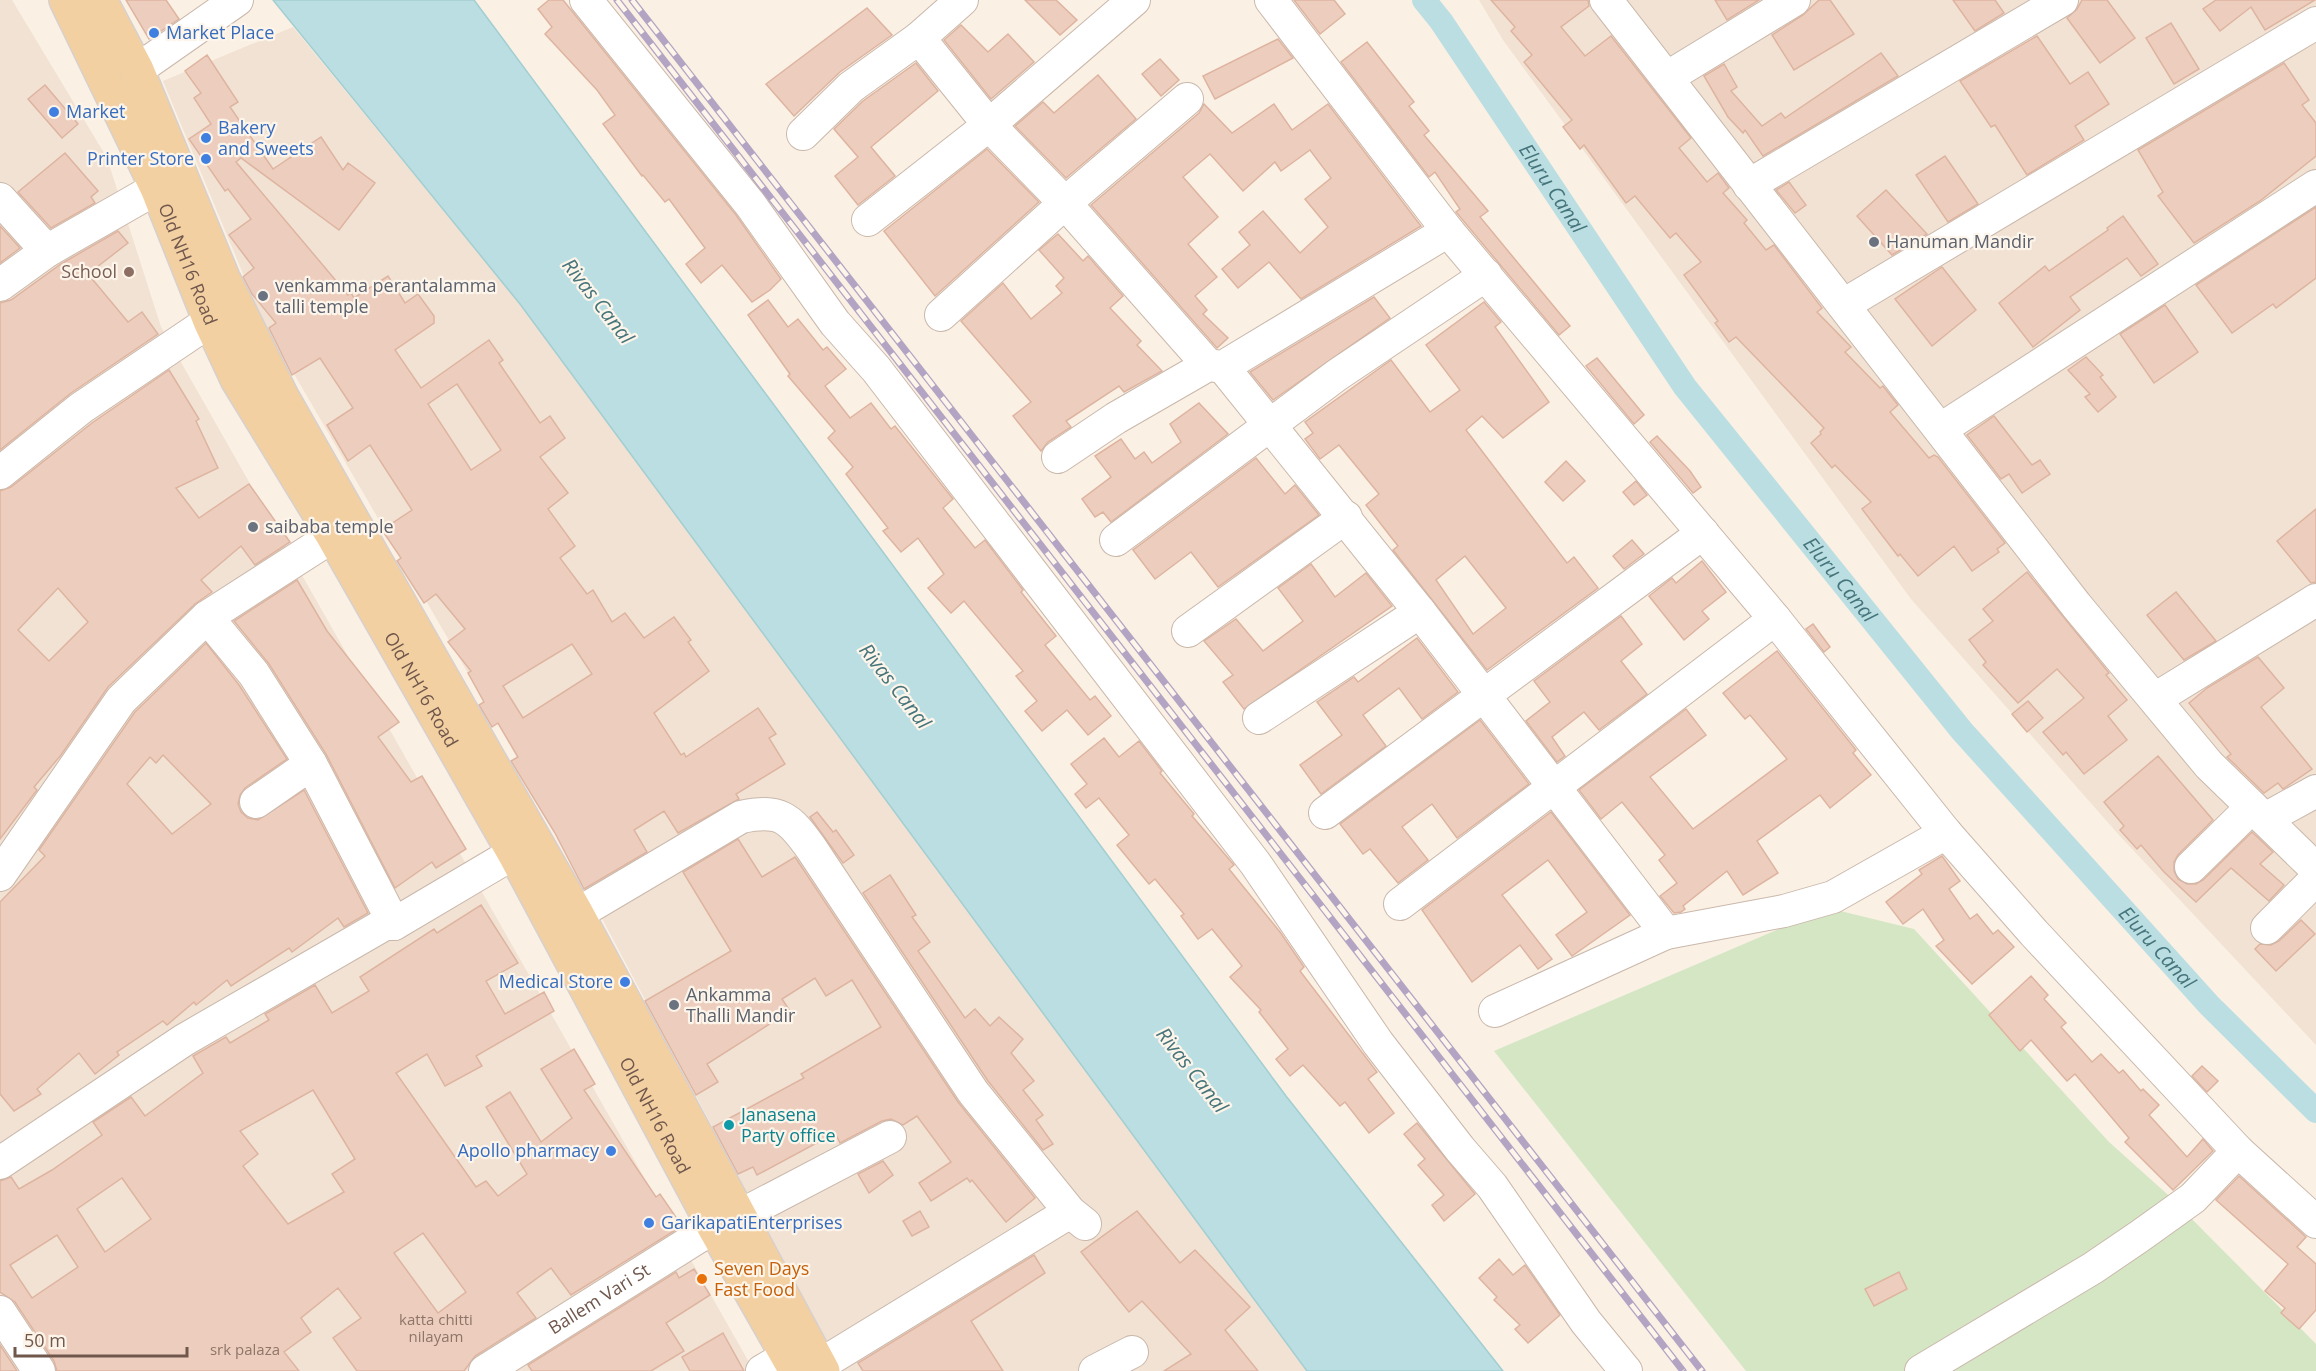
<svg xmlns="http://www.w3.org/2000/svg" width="2316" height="1371" viewBox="0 0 2316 1371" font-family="'Open Sans',sans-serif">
  <rect width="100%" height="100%" fill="#faf0e4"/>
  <g fill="#f1e2d3">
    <path d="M0,0H12L107,158L161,327L754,1371H0Z"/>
    <path d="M1479,0H2316V1045L2119,835L1911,599L1503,40Z"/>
    <path d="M293,27L520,304L1307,1371H842L511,747L261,317L163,81Z"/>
  </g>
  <path fill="#d4e6c4" d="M1828,908L1914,929L2109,1142L2167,1194L2316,1344V1371H1746L1494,1051Z"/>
  <path fill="#badee2" stroke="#a2ced2" stroke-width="1.5" d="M273,0H474L1286,1096L1503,1371H1307L520,304Z"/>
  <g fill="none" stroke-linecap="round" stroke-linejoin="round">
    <path stroke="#badee2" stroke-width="24" id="s1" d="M1424,0L1441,21L1685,387L1962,731L2209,1005L2316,1111"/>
  </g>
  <g fill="#edcebe" stroke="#deb4a0" stroke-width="1.5" fill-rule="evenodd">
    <path d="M126,0H166L179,19L149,39Z"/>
    <path d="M549,0H563L736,215L781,279L770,290L752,302L722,265L701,283L686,264L705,248L669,199L665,202L643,175L642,176L603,124L615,115L597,90L545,34L552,27L538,9Z"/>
    <path d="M1025,0H1056L1077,20L1060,35Z"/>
    <path d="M1294,0H1334L1345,14L1320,34Z"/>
    <path d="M1491,0H1588L1589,6L1561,27L1585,56L1611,36L1691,138L1679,148L1707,182L1718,173L1729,188L1723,193L1747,220L1744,223L1766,250L1774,245L1822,308L1817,312L1851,347L1845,352L1880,388L1883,386L1898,405L1890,412L1929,458L1934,455L1938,457L2005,543L1997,549L1999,552L1972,571L1954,546L1918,576L1900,554L1898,556L1862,509L1871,502L1835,465L1832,468L1811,443L1821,434L1820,432L1824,428L1736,337L1729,342L1715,323L1718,321L1684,275L1701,262L1676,233L1670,238L1635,196L1626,203L1584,145L1580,149L1563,127L1572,120L1524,62L1532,55L1511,31L1515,27Z"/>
    <path d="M1715,0H1759L1727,20Z"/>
    <path d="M1819,0H1830L1854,34L1794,70L1772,35L1803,15Z"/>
    <path d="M1953,0H1995L2004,13L1975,31Z"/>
    <path d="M2082,0H2107L2135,38L2100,63L2067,18L2077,9Z"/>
    <path d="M2216,0H2315L2265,30L2251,7L2220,31L2203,9Z"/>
    <path d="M867,8L892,35L840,72L794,116L766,84Z"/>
    <path d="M2171,23L2199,69L2174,84L2146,38Z"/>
    <path d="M961,25L988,52L1008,34L1034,62L991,99L944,40Z"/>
    <path d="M2037,36L2070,84L2088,72L2109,104L2075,126L2084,140L2027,175L1995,125L1991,127L1960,81Z"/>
    <path d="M1278,39L1293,58L1215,99L1203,76Z"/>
    <path d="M1367,42L1414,102L1409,106L1429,131L1424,135L1488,211L1480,217L1570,326L1559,335L1456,212L1460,209L1435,172L1429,177L1341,62Z"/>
    <path d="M1881,53L1898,76L1763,156L1745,130L1743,133L1728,117L1704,76L1724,64L1737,87L1731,91L1762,126L1781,113L1785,118Z"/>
    <path d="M207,55L238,102L230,107L273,169L321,137L343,170L348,163L375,183L339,230L241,158L236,162L348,295L351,293L354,298L388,276L405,303L418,294L434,316V323L395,350L421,388L489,340L503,360L499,363L540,423L550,416L565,438L540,457L568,493L548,509L575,546L560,558L587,594L593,590L612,622L625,613L644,638L674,617L691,640L688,642L709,671L654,713L681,755L684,753L686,757L758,708L776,734L769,738L785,764L736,794L739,799L678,833L664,811L634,830L647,852L584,889L555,833L511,761L518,757L498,723L492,727L479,705L484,702L468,673L471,671L448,642L465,629L436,594L424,603L397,561L401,558L382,530L412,510L370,445L348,461L327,425L353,408L320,358L292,375L269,328L276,323L252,294L243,277L254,268L229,235L251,219L228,189L225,191L189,139L211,124L194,98L201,93L185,71ZM457,384L501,450L471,470L428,404ZM572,644L592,674L523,718L503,686Z"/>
    <path d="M1160,59L1179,80L1161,96L1142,74Z"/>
    <path d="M916,63L938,91L871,147L895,176L858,205L835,176L858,157L834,129L863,101Z"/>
    <path d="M2284,63L2309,100L2302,105L2316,123V156L2260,201L2194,243L2158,196L2163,192L2138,150Z"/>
    <path d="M1098,75L1136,119L1066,178L1015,126L1043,102L1054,113Z"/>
    <path d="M45,85L78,124L62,138L28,99Z"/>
    <path d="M1204,104L1232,133L1274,104L1292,130L1328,104L1421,226L1301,299L1269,262L1238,288L1222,269L1250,245L1239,232L1263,211L1300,253L1328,227L1305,199L1331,178L1310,150L1281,171L1275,162L1243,191L1210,154L1183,177L1218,217L1188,244L1217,277L1195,296L1207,310L1203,314L1228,338L1217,348L1091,205L1199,113Z"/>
    <path d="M987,149L1039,202L935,296L884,231Z"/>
    <path d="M65,153L98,191L91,197L95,203L51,228L18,192Z"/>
    <path d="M1945,156L1978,204L1948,222L1916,175Z"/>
    <path d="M1789,182L1806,205L1795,213L1776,190Z"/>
    <path d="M1886,190L1927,234L1892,255L1857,216Z"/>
    <path d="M2316,207V278L2276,308L2273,304L2232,333L2196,285Z"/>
    <path d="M2123,216L2158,264L2141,276L2127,258L2070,297L2080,310L2033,347L1999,303L2045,266L2049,271L2108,230L2107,228Z"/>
    <path d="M0,226L20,248L0,263Z"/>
    <path d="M118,231L128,243L88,274L128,322L142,312L158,334L71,393L0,450V303L11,300L61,264Z"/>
    <path d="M1058,234L1083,261L1088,256L1123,296L1110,308L1141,341L1137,345L1162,371L1124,392L1119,386L1066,421L1071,427L1048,442L1041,451L1013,416L1031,402L961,321L1003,283L1031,319L1062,293L1056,286L1064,278L1039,250Z"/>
    <path d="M1942,267L1976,310L1932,346L1895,299Z"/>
    <path d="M1374,297L1390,318L1273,400L1250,372Z"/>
    <path d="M768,300L788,327L798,319L823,350L827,347L846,369L825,386L850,418L871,403L891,429L895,426L953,499L943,508L975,548L985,540L1023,590L1021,592L1056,636L1045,645L1090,700L1095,696L1111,716L1088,735L1067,710L1042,731L1025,711L1037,701L1016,676L1023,671L964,601L951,613L928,588L944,574L918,538L901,552L883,531L888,528L846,474L853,467L828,438L835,431L788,376L790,374L748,315Z"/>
    <path d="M1484,302L1501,322L1495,327L1549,402L1503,438L1482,416L1466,430L1567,563L1574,557L1598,588L1487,670L1393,550L1398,546L1366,505L1379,494L1339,445L1320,459L1305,439L1313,433L1305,422L1391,360L1430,412L1460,390L1426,345ZM1465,556L1506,608L1473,634L1436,580Z"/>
    <path d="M2165,305L2198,352L2154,383L2120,334Z"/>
    <path d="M2086,357L2103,375L2100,377L2116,397L2098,412L2085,397L2090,394L2068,370Z"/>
    <path d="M1597,358L1644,415L1634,424L1586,366Z"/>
    <path d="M169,370L199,419L196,421L218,468L176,488L199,518L249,484L290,542L255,565L241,546L201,580L212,592L195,604L108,687L61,755L34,787L37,790L0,839V491L11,487L92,423ZM58,588L88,622L49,661L18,630Z"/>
    <path d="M1199,403L1228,434L1111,522L1103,512L1095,517L1082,499L1111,477L1095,456L1121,439L1135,459L1144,452L1152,463L1181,442L1170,424Z"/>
    <path d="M1994,416L2032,465L2040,460L2050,474L2022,493L2009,474L2001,479L1967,435Z"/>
    <path d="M1657,436L1690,471L1701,487L1693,493L1650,442Z"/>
    <path d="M1256,458L1285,494L1295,485L1319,515L1218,587L1191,552L1155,579L1133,550Z"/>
    <path d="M1566,461L1585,481L1563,501L1545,482Z"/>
    <path d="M1636,481L1647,495L1634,505L1623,492Z"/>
    <path d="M2316,509V582L2311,583L2277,541Z"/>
    <path d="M1632,540L1644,554L1624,569L1613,556Z"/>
    <path d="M1702,561L1726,592L1702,611L1709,619L1684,640L1649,596L1672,578L1676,583Z"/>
    <path d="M1311,564L1335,597L1366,573L1392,606L1244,709L1223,682L1233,675L1204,641L1236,619L1263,651L1303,621L1278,588Z"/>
    <path d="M2027,572L2109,673L2106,675L2127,700L2108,716L2127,740L2084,774L2066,752L2063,755L2043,732L2084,698L2057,669L2018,703L1983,665L1986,662L1969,640L1993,621L1983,609Z"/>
    <path d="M297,580L327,631L399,722L378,737L411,782L422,776L466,849L436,868L432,862L395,888L326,754L269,664L234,621Z"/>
    <path d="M2176,592L2216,641L2184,660L2147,615Z"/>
    <path d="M1621,616L1642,644L1621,661L1647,694L1599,730L1584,712L1552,737L1565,756L1557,762L1526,721L1550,702L1534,681Z"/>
    <path d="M1813,624L1830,647L1824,652L1806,629Z"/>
    <path d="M1417,638L1458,692L1422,719L1399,688L1363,715L1386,746L1321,794L1300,765L1342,735L1317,702L1354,677L1358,682Z"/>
    <path d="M206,643L239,685L287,759L245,788L240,795L238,804L241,812L248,818L258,820L304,790L368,913L344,927L338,918L292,952L289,948L231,986L227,980L196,1005L194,1002L167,1025L163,1021L117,1052L119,1055L95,1074L79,1053L37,1089L41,1094L14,1111L0,1094V902L45,856L39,850L135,712ZM163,755L211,804L172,834L127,784L150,757L156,763Z"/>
    <path d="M1777,651L1856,750L1853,753L1871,775L1830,808L1820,795L1757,841L1778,873L1743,895L1727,871L1683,906L1685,909L1681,912L1674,913L1660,896L1677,883L1659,860L1665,855L1622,802L1601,819L1579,790L1686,709L1706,735L1650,777L1693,829L1787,759L1750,715L1745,719L1723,693Z"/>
    <path d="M2258,657L2284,688L2261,707L2312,769L2283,789L2278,783L2264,793L2227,757L2231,754L2189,703L2207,688Z"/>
    <path d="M2028,701L2043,718L2027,732L2012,714Z"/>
    <path d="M1480,720L1529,784L1457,838L1432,804L1402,827L1428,860L1398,883L1370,849L1363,854L1340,824Z"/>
    <path d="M1104,738L1119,757L1139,741L1162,771L1160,773L1194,814L1192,816L1234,865L1229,869L1280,932L1304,967L1300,971L1377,1072L1368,1079L1394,1113L1369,1133L1345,1102L1340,1106L1303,1065L1290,1076L1276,1059L1288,1049L1259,1012L1261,1010L1230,977L1242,966L1212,929L1198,939L1181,916L1184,914L1155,879L1149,884L1117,845L1129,835L1099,798L1086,808L1075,794L1087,784L1071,764Z"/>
    <path d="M2158,756L2213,820L2178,855L2174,862V871L2178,879L2187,884H2196L2203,880L2252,832L2273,852L2260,864L2284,885L2269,901L2231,868L2196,902L2164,872L2141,845L2137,849L2120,830L2124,826L2104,802Z"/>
    <path d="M817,812L833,832L836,830L854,855L843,863L810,817Z"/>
    <path d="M1551,812L1630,915L1572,956L1556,935L1587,912L1548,860L1502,895L1552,959L1538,969L1520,945L1472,982L1422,910Z"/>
    <path d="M738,839L762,877L795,857L958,1102L1035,1198L1006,1222L972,1180L970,1182L967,1178L931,1201L919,1183L951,1162L917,1116L903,1125L891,1119L882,1121L840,1143L835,1133L757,1175L753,1167L738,1174L713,1127L804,1078L801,1074L881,1027L852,980L826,996L815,978L782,999L790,1011L707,1064L718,1082L696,1095L645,1001L731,951L683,872Z"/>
    <path d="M1942,856L1960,881L1949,889L1970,919L1977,914L1993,934L1998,930L2014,947L1972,984L1936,946L1944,940L1923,909L1903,924L1886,902L1922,874L1919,870Z"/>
    <path d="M890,875L916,915L912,917L930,942L918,951L965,1018L975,1009L990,1026L999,1017L1023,1039L1011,1053L1034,1081L1023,1090L1043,1115L1036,1120L1053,1144L1043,1150L988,1081L863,893Z"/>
    <path d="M481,905L518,963L486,981L505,1014L544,992L554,1011L476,1056L482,1066L445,1086L427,1054L396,1073L476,1187L486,1181L498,1196L527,1174L486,1107L510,1092L541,1142L572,1118L541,1069L574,1049L595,1084L584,1090L656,1197L660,1194L682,1226L571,1295L551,1268L517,1293L536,1318L475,1356L464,1371H357L333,1338L361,1318L338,1288L301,1318L311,1332L284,1352L299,1371H57L54,1361L15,1302L0,1292V1181L11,1177L19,1189L52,1170L102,1135L93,1122L131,1097L145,1116L203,1073L193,1056L226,1037L230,1043L269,1020L265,1014L315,985L332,1013L369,991L360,977L434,929L437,933ZM313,1090L355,1159L332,1174L344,1192L288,1224L243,1166L258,1154L240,1131ZM122,1178L151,1219L105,1252L77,1209ZM423,1233L466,1292L438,1313L394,1253ZM57,1235L78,1267L32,1298L10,1265Z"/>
    <path d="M2301,920L2315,934L2276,971L2255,949L2260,944L2271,945L2279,941Z"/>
    <path d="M2031,976L2048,995L2044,999L2066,1023L2061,1027L2092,1062L2101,1054L2119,1073L2123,1070L2141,1091L2143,1089L2159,1105L2149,1115L2187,1157L2203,1139L2213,1151L2173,1190L2125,1142L2129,1138L2075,1074L2067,1081L2031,1040L2020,1051L1989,1015Z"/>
    <path d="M2202,1066L2218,1081L2207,1092L2192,1076Z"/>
    <path d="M1417,1123L1475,1194L1444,1221L1432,1205L1444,1195L1418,1165L1425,1159L1404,1134Z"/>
    <path d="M883,1161L893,1175L869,1193L858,1174Z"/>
    <path d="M2239,1176L2306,1237L2297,1247L2316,1264V1310L2299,1329L2281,1313L2285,1308L2265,1291L2288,1264L2216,1200Z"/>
    <path d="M920,1211L929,1227L912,1236L903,1221Z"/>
    <path d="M1137,1211L1180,1263L1195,1250L1250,1307L1225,1330L1258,1371H1164L1191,1354L1142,1301L1129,1312L1081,1252Z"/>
    <path d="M1034,1255L1045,1273L971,1321L1003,1371H863L858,1363Z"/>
    <path d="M1499,1259L1513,1275L1525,1265L1560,1315L1528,1343L1515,1329L1520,1325L1494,1300L1497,1297L1479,1278Z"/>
    <path d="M694,1269L710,1295L666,1323L684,1351L651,1371H532L528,1365L676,1272L679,1278Z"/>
    <path d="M1899,1272L1907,1289L1874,1306L1865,1289Z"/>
    <path d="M723,1333L744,1371H690L682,1357Z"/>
    <path d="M0,1345L17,1371H0Z"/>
  </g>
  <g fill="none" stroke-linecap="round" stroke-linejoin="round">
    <defs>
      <g id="minor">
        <path d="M586,0L750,204L835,323L876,369L1255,863L1378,1043L1460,1149L1492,1186L1586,1322L1626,1371"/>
        <path d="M1271,0L1448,231L1775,619L1946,833L2034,933L2238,1151L2316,1222"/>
        <path d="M1606,0L2076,605L2209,765L2316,869"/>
        <path d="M919,38L962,0"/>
        <path d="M137,70L237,0"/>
        <path d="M1668,77L1794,0"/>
        <path d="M803,134L851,87L919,38L989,125L1065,203L1208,365"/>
        <path d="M1749,185L2062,0"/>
        <path d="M0,199L47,251"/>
        <path d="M868,220L989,125L1134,0"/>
        <path d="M0,285L47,251L157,188"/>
        <path d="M1845,304L2316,23"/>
        <path d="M941,315L1065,203L1187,99"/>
        <path d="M1223,367L1420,612L1666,933"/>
        <path d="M1941,429L2316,186"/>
        <path d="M1058,457L1116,418L1208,365L1223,367L1448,231"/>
        <path d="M0,473L81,408L210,321"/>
        <path d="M1116,540L1337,375L1486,275"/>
        <path d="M207,617L254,674L311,764L394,924"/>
        <path d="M1188,631L1346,517"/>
        <path d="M2155,699L2316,600"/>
        <path d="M1259,718L1420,612"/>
        <path d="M256,802L311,764"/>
        <path d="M1325,813L1703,533"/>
        <path d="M2265,819L2316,791"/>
        <path d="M2191,867L2252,807"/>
        <path d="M0,875L121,700L207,617L333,536"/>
        <path d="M1400,904L1775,619"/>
        <path d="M577,914L741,817C780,809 789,817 811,848L973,1092L1070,1212L1085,1224"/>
        <path d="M2267,928L2316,879"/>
        <path d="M1495,1011L1666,933L1784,911L1833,897L1946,833"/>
        <path d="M0,1163L184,1040L385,924H394L514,853"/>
        <path d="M739,1216L890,1137"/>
        <path d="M0,1312L39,1371"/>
        <path d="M820,1365L1070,1212"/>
        <path id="s2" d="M485,1371L714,1227"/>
        <path d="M762,1371L788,1356"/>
        <path d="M1095,1371L1132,1352"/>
        <path d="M1921,1371L2093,1268L2140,1236L2193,1198L2238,1151"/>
      </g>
      <g id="major">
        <path id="s3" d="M66,0L157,188L210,321L237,379L333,536L514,853L714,1227L796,1371"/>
        <path d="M100,0L137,70L223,278L282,397L577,914L823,1371"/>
      </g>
    </defs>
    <use href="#minor" stroke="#cab8ab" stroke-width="34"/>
    <use href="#major" stroke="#d7d0cd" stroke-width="36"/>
    <use href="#minor" stroke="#fff" stroke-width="32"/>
    <use href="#major" stroke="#f3d0a2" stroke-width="33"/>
    <defs>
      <g id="rail">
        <path d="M617,0L1683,1371"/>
        <path d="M632,0L1702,1371"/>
      </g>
    </defs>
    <use href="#rail" stroke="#b2a4c2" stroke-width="7"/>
    <use href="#rail" stroke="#fdf4ea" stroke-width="4.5" stroke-dasharray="14" stroke-linecap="butt"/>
  </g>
  <g fill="#3f7fe0" stroke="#fdf4ea" stroke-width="2">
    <circle cx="154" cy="33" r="6"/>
    <circle cx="54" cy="112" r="6"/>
    <circle cx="206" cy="138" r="6"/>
    <circle cx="206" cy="159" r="6"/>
    <circle cx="625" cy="982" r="6"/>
    <circle cx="611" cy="1151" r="6"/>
    <circle cx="649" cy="1223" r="6"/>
  </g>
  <g fill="#6b7280" stroke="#fdf4ea" stroke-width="2">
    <circle cx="1874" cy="242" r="6"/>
    <circle cx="263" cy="296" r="6"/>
    <circle cx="253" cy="527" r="6"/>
    <circle cx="674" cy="1005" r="6"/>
  </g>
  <circle fill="#8d6e63" stroke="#fdf4ea" stroke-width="2" cx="129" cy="272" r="6"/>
  <circle fill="#0f9aa8" stroke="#fdf4ea" stroke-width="2" cx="729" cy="1125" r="6"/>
  <circle fill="#e8710a" stroke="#fdf4ea" stroke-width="2" cx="702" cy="1279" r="6"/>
  <g text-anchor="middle" stroke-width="4.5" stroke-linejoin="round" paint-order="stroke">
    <g font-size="15" fill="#8f7568">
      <text x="436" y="1325">katta chitti<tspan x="436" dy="17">nilayam</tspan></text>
      <text x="245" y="1355">srk palaza</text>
    </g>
    <g font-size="18" fill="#366cbe" stroke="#fdf4ea" text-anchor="start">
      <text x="166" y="39">Market Place</text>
      <text x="66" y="118">Market</text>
      <text x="218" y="134">Bakery<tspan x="218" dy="21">and Sweets</tspan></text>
      <text x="194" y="165" text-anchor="end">Printer Store</text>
      <text x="613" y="988" text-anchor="end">Medical Store</text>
      <text x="599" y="1157" text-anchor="end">Apollo pharmacy</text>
      <text x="661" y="1229">GarikapatiEnterprises</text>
    </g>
    <g font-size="18" fill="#5b616d" stroke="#fdf4ea" text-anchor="start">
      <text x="1886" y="248">Hanuman Mandir</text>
      <text x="275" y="292">venkamma perantalamma<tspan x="275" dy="21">talli temple</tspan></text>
      <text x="265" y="533">saibaba temple</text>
      <text x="686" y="1001">Ankamma<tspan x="686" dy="21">Thalli Mandir</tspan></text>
    </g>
    <g font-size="18" fill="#70574c" stroke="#fdf4ea">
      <text dy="6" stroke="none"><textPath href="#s3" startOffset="291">Old NH16 Road</textPath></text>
      <text dy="6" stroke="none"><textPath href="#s3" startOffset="777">Old NH16 Road</textPath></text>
      <text dy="6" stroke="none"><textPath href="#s3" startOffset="1263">Old NH16 Road</textPath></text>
      <text dy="6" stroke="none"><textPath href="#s2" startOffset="135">Ballem Vari St</textPath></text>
    </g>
    <g font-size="18" fill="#785e54" stroke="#fdf4ea" text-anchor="end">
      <text x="117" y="278">School</text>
    </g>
    <g font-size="18" fill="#0d838f" stroke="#fdf4ea" text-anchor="start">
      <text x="741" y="1121">Janasena<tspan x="741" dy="21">Party office</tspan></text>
    </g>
    <g font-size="18" fill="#c56008" stroke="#fdf4ea" text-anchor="start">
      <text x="714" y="1275">Seven Days<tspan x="714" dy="21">Fast Food</tspan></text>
    </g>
    <g font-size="20" font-style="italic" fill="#45757b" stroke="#fdf4ea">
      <text dy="7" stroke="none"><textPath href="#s1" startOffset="228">Eluru Canal</textPath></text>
      <text transform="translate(598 301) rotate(52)" y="7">Rivas Canal</text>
      <text dy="7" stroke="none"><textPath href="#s1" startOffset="714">Eluru Canal</textPath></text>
      <text transform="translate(895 686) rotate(52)" y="7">Rivas Canal</text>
      <text dy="7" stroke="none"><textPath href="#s1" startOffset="1200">Eluru Canal</textPath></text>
      <text transform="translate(1192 1070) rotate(52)" y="7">Rivas Canal</text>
    </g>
  </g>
  <path d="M15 1347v9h172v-9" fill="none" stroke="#70574c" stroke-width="3"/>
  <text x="24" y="1347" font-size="18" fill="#70574c" stroke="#fdf4ea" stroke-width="4.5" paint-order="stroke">50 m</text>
</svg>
